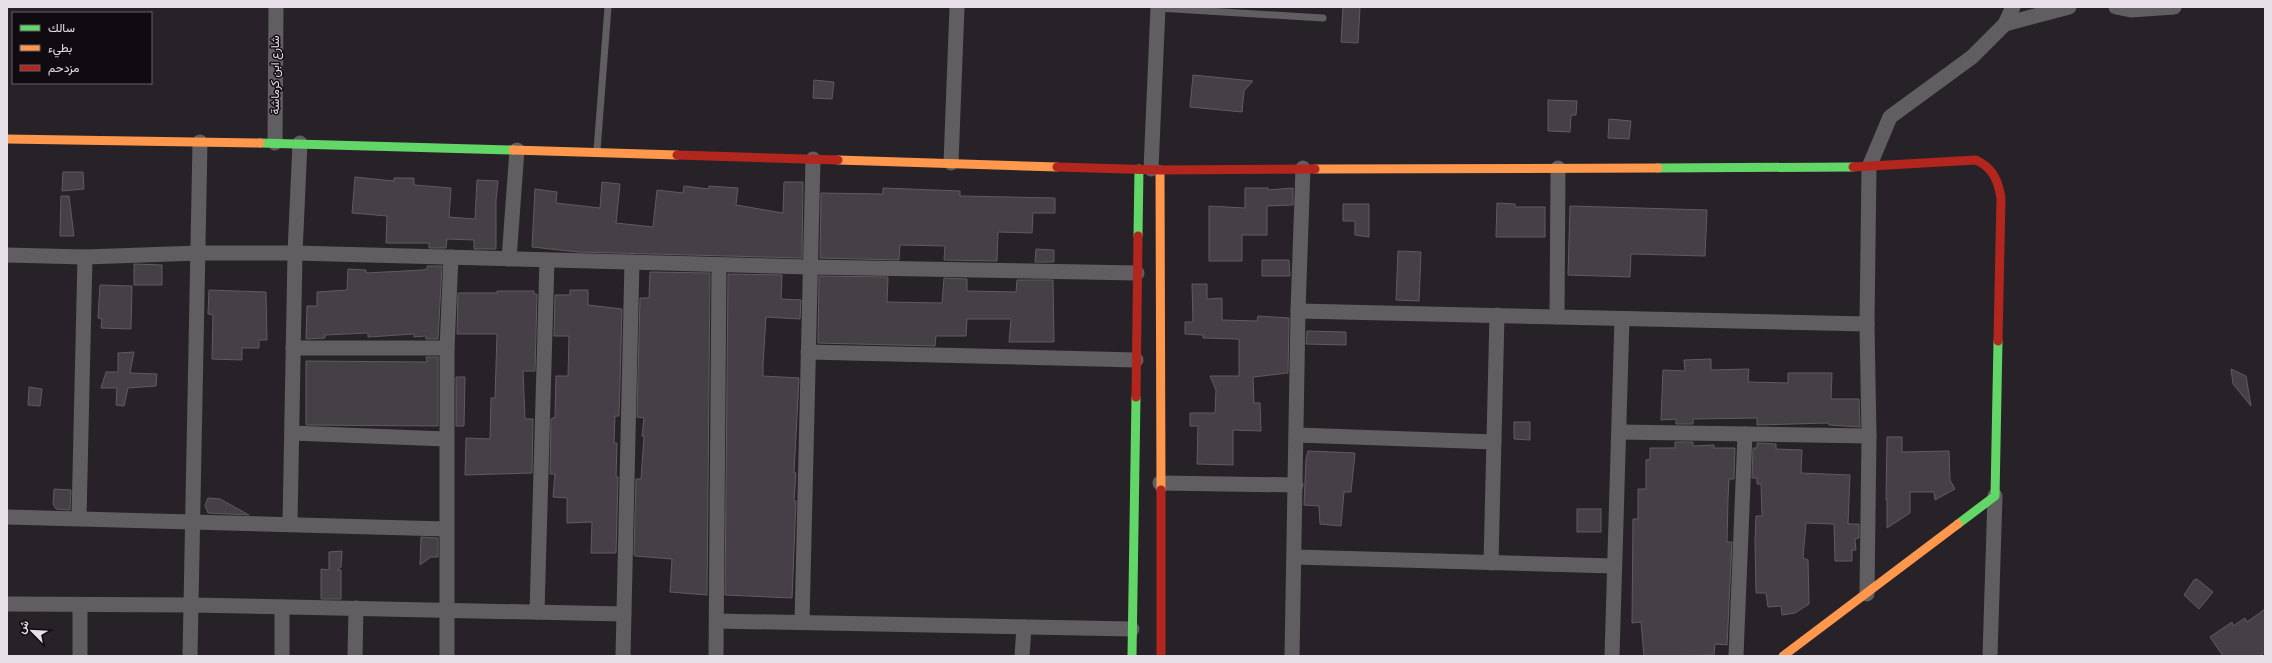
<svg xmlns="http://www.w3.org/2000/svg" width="2272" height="663" viewBox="0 0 2272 663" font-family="Cabin,Vazirmatn,sans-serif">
  <rect width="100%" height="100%" fill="#272228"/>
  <g fill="#453f46" stroke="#605b60">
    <path d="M1343,7H1360L1358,43L1341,42Z"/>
    <path d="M1193,75L1253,81L1244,91L1242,112L1190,107Z"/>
    <path d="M814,80L834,82L832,99L813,98Z"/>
    <path d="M1548,100L1577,101L1576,115H1571L1570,132L1548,131Z"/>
    <path d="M1609,119L1631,121L1629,139L1608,138Z"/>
    <path d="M63,172H83L84,189L62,191Z"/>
    <path d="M355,177L394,181V178H414V185L451,188L449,217L475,219L477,180L498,181L496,200V249H474V240L447,239L446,248H429V243H386L387,216L352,213Z"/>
    <path d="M602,182L620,184L616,223L653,227L657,190L683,193L684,186L709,189V186L738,188L736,205L783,213L784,182H803L802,258L578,252L532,247L535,189L557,192L556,203L600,208Z"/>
    <path d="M883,188L960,191V196L1055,198V213H1033L1032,233L998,232L997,261L944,260L945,246L900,245L899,260L820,258L821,193L883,194Z"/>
    <path d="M1245,188H1268V190L1293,188V205L1267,206V235H1242V261H1209V206L1245,208Z"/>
    <path d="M61,196H69L74,236H60Z"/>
    <path d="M1497,203L1515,204V207H1545V237H1496Z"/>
    <path d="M1343,204H1369V237L1355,235V221H1343Z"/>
    <path d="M1570,206L1707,210L1705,256L1631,254L1630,277L1568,275Z"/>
    <path d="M1036,249L1054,250V262H1035Z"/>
    <path d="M1398,251L1421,252L1419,301L1396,300Z"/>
    <path d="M1262,260H1289L1290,276H1262Z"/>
    <path d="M134,264L162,265V285H134Z"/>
    <path d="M427,266H442L438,339H426V336L414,337V334L368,337V333L325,335V338L306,339L307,306H317V292L347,290L348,269L366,270V273L423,270L427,269Z"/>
    <path d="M650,272L710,273L707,595L670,592L672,559L635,556L634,554L636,479H641L644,436H642L644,418L637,417L640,298H649Z"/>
    <path d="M728,274L782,275L781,299L801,300L800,319L766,317L763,365V376L799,378L794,473H796L794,501H796L792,598L725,595Z"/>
    <path d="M819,276L888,277L887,302L942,303L944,278L967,279V291L1016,292L1017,280H1053L1054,342H1009L1011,319H967L966,336H936L935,346L818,343Z"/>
    <path d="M1192,284H1207V299L1222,298V320L1257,321L1258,316L1289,318L1288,373L1253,377L1254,403H1260L1261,431L1233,430V465L1197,464L1198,426H1190V413H1215L1216,390L1210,376H1239V339L1203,338V335L1185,334V322H1193Z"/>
    <path d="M100,285L132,286L131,329L101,328L102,319L98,318Z"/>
    <path d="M209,290L266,292L267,340H259V348H242V360L212,359L213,315L208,314Z"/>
    <path d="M570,290H588V305L622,309L619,416H615L614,443H617L616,477H618L616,553H591L592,522L567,523V498L553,497L555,474H550L551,419L555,417L556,376H568L569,336H554L555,295H570Z"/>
    <path d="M497,291H534V294H537L535,371H523L525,419H533L532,473L465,475L466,438L490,439L491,398H495L497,334H457L458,293H497Z"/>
    <path d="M1307,331L1346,332V345L1306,344Z"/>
    <path d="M134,352L130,373L157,374L156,386L128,388L124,406L116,405L117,388H101L106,372H118V353Z"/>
    <path d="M426,357H438V426L306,425V361L427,362Z"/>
    <path d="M1711,359V370L1749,369L1748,382L1788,383V373H1832L1831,399H1859L1860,427L1829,425L1828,423L1757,425V418L1693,419V424H1676V419L1661,420L1663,370L1685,371L1684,360Z"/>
    <path d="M2231,369L2246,376L2251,406L2233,384Z"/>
    <path d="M456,377H465L464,426H456Z"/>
    <path d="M29,387L42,389L40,406L28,405Z"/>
    <path d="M1514,422H1530V440L1514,439Z"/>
    <path d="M1887,437H1902V452L1949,451L1950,480L1955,489L1935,500L1934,492H1910V513L1887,528V500H1886Z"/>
    <path d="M1675,442H1693V446L1714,445V448H1735L1734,479H1729L1728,499L1727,542H1732L1727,645L1715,644L1714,655L1644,656L1641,622L1632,623L1633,519H1638V489H1646V460L1650,459V448H1675Z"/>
    <path d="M1757,443L1776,444V449L1802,450L1801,473L1850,475L1848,524H1859V538L1855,539L1856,550H1852V561H1835L1834,524L1806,523L1803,558L1808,560L1809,604L1795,613L1782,615L1781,606L1768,607L1766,593H1756L1755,542L1756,516H1762L1761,484H1757V478H1752L1753,448H1757Z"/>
    <path d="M1308,451L1355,453L1351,492H1344L1341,526L1320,524L1319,506L1304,505L1306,459Z"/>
    <path d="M54,489L71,490L70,510L56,509L53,504Z"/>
    <path d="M208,498L220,499L249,515L208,513L205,505Z"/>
    <rect x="1577" y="509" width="24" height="23"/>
    <path d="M421,537L438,538V557H431L420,565Z"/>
    <path d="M342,551L341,567L337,570H341V599H321V569L329,570V552Z"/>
    <path d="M2197,579L2213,592L2199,609L2184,595L2194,580Z"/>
    <path d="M2265,609V652L2259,656H2223L2210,637L2232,622L2233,626L2245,618L2247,622Z"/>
  </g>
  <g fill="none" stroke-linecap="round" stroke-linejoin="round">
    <g stroke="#615e61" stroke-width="7">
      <path d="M1158,8L1323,18"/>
      <path d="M597,150L608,7"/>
    </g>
    <g stroke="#615e61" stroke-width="15">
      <path d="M2116,7L2131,10L2174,7"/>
      <path d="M2005,24L2069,7"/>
      <path d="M275,143L276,7"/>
      <path d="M951,163L957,7"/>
      <path d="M1151,169L1158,7"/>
      <path d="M7,255L85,257L199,253H295L810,267L1137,273"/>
      <path d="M509,259L517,150"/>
      <path d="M1298,311L1867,324"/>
      <path d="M1557,317L1558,168"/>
      <path d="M293,348H447"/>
      <path d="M808,352L1136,360"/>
      <path d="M1620,432L1869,436"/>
      <path d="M292,433L446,439"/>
      <path d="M1297,435L1494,442"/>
      <path d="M1160,483L1296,485"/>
      <path d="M7,517L446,529"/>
      <path d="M79,518L85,257"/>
      <path d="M290,524L295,253L300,143"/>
      <path d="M1295,557L1614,566"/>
      <path d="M1491,563L1497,315"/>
      <path d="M1867,594L1869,436L1867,324L1869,167L1890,117L1972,57L2005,24L2013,7"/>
      <path d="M7,604L191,605L624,614"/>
      <path d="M80,605V656"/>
      <path d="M537,612L547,260"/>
      <path d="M717,621L1132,629"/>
      <path d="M802,622L813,159"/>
      <path d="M190,656L200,142"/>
      <path d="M282,656V607"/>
      <path d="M355,656L356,608"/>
      <path d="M447,656V348L451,257"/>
      <path d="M623,656L632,262"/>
      <path d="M716,656L719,265"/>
      <path d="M1022,656L1024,627"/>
      <path d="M1292,656L1298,311L1303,168"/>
      <path d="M1612,656L1622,319"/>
      <path d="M1736,656L1745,434"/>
      <path d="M1990,656L1995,496"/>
    </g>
    <g stroke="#63d668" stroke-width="9">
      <path d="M260,143L513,150"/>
      <path d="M1658,168L1853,167"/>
      <path d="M1138,236L1139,169"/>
      <path d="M1958,524L1995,496L1998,341"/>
      <path d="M1132,656L1136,397"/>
    </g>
    <g stroke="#ff974d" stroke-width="9">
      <path d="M7,139L260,143"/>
      <path d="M513,150L677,155"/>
      <path d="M838,160L1057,167"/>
      <path d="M1315,169L1658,168"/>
      <path d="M1160,170L1161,490"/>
      <path d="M1783,656L1958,524"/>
    </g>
    <g stroke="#b3261e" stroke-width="9">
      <path d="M677,155L838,160"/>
      <path d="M1057,167L1160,170L1315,169"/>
      <path d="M1853,167L1976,160C1993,168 1998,180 2001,198L1998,341"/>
      <path d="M1136,397L1138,236"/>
      <path d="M1161,490V656"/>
    </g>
  </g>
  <g text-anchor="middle" stroke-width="3" stroke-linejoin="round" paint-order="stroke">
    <g font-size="12" fill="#e7e0e8" stroke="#0f0b10">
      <text transform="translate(275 75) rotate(-90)" y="4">شارع ابن كرماشة</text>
    </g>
  </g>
  <rect width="2272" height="663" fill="none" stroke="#e7e0e8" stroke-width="16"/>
  <rect x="12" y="12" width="140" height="72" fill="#0f0b10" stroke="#656066"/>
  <rect x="20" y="25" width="20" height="6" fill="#63d668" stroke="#656066"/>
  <text x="48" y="32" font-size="12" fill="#e7e0e8">سالك</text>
  <rect x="20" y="45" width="20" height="6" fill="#ff974d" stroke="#656066"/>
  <text x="48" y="52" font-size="12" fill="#e7e0e8">بطيء</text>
  <rect x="20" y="65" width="20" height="6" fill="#b3261e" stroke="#656066"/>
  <text x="48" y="72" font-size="12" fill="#e7e0e8">مزدحم</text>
  <g transform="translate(32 631) rotate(294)" stroke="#0f0b10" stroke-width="3" paint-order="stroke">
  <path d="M0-3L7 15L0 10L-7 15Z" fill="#e7e0e8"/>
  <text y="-6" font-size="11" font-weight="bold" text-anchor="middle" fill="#e7e0e8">ش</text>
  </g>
</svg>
